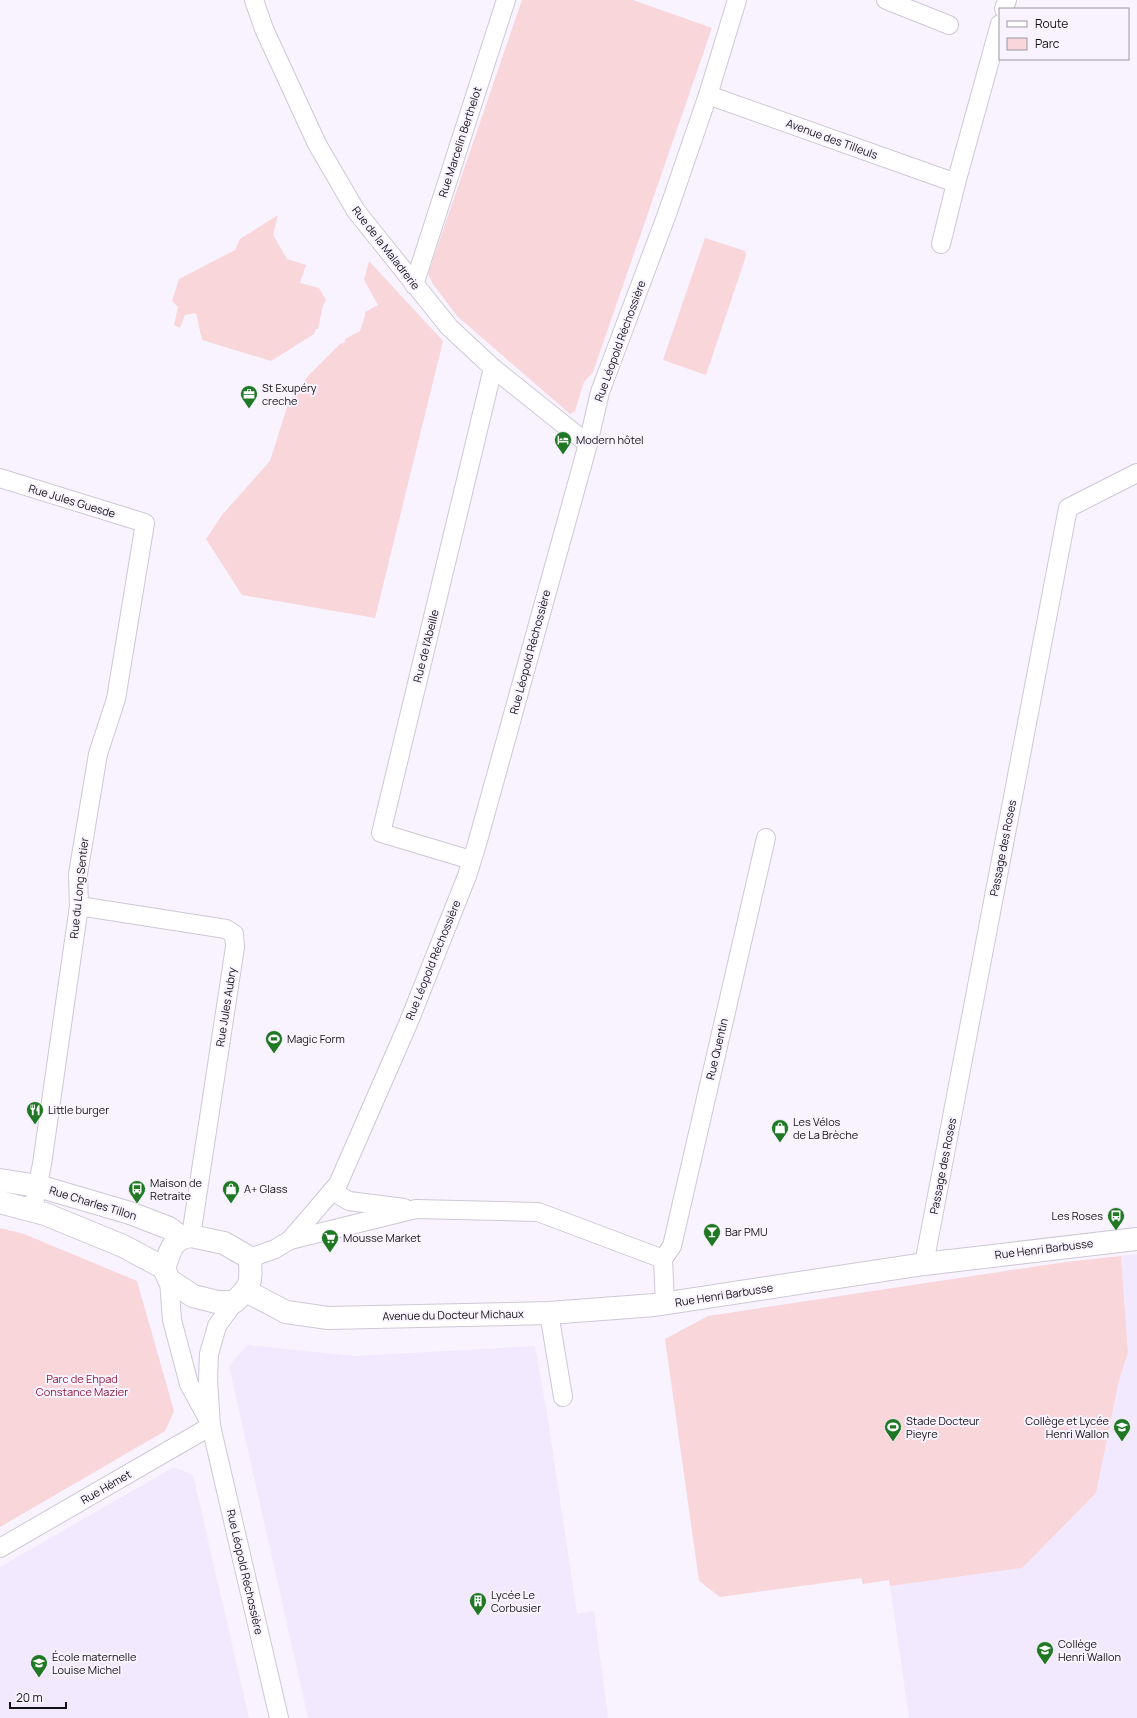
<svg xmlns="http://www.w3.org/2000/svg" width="1137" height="1718" viewBox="0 0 1137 1718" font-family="Manrope,sans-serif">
  <rect width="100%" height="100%" fill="#f8f3ff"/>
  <g fill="#f2e9fe">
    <path d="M1137,1254V1718H909L890,1586L1021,1568L1096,1493L1119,1380L1128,1353L1121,1256Z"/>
    <path d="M247,1345L355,1356L535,1346L547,1413L577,1614L594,1611L608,1718H308L229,1366Z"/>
    <path d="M174,1467L193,1475L249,1718H0V1567Z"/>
  </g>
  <g fill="#f8d6da">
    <path d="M522,0H633L712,28L593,372L584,382L575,411L570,414L457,316L433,284L428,274Z"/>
    <path d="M278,215L273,235L287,259L306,265L300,283L319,288L326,300L323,305L318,329H316L314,334L271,361L202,340L196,313L185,315L180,328L174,325L178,307L172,301L179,279L235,250L240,239Z"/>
    <path d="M705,238L745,251L746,256L706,375L663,360Z"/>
    <path d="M369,261L443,341L375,618L242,595L206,539L222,515L270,461L289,401L309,375L340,344L345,342V339L360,331L365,316V312L378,305L364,280Z"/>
    <path d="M0,1228L24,1234L137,1281L174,1411L165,1431L0,1527Z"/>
    <path d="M1121,1256L1128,1353L1119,1380L1096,1493L1022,1568L890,1586L889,1580L863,1584L861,1578L720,1597L699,1581L665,1339L708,1316L1065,1262Z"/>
  </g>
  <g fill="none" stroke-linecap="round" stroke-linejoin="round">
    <defs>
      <g id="street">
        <path d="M254,0L264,29L317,144L356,211L449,327L493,368L588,444"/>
        <path d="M886,0L949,25"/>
        <path d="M1004,9L1007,0"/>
        <path d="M708,95L956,183L1000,24"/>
        <path d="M941,244L956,183"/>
        <path d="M414,285L506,0"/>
        <path d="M0,478L145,523L116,699L98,754L78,874L79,906L42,1164L33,1209"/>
        <path d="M471,860L381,833L493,368"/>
        <path d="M79,906L226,929L234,934L235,947L191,1236"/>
        <path d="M332,1191L349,1201L404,1208"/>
        <path d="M290,1240L416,1209L538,1212L663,1259"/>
        <path d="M250,1258L275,1249L290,1240L338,1184L408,1024L467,876L477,844L588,444L600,392L667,214L708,95L737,0"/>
        <path d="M663,1259L672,1246L766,838"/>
        <path d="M663,1259L665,1304"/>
        <path d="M924,1264L1068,508L1137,473"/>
        <path d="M169,1280L172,1320L189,1384L209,1421"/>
        <path d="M234,1302L217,1326L209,1354L208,1380L211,1426L279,1718"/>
        <path d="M549,1313L563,1397"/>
        <path d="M0,1548L211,1426"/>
      </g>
      <g id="secondary">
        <path d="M0,1180L38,1186L130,1213L169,1228L181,1237"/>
        <path d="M0,1202L45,1214L123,1246L164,1268"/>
        <path d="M191,1236L224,1243L250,1258C251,1282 252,1286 234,1302H217L193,1296L169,1280L164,1268C171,1250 171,1239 191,1236Z"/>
        <path d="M246,1291L286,1312L328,1318L549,1313L655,1305L924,1264L1137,1239"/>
      </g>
    </defs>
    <use href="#street" stroke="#cec8d6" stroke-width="20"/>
    <use href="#secondary" stroke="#cec8d6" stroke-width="24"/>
    <use href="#street" stroke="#fff" stroke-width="18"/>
    <use href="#secondary" stroke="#fff" stroke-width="22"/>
  </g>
  <defs>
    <symbol id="office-pin" viewBox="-11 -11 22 30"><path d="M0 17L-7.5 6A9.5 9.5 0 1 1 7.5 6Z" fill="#207825" stroke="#f8f3ff"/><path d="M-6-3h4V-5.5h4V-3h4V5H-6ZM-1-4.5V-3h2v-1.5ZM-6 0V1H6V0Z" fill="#fff"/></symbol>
    <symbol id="hotel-pin" viewBox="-11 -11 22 30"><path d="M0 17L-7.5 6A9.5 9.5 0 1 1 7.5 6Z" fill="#207825" stroke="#f8f3ff"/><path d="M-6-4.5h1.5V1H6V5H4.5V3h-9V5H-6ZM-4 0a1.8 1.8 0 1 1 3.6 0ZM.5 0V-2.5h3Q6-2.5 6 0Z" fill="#fff"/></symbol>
    <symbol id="stadium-pin" viewBox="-11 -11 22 30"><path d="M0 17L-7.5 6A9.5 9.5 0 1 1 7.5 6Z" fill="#207825" stroke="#f8f3ff"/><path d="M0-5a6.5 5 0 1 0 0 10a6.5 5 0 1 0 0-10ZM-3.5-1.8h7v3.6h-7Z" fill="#fff"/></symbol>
    <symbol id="restaurant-pin" viewBox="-11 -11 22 30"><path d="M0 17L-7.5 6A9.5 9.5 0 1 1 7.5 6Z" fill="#207825" stroke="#f8f3ff"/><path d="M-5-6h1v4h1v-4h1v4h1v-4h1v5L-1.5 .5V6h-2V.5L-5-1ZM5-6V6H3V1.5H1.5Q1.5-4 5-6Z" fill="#fff"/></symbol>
    <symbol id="shop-pin" viewBox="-11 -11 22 30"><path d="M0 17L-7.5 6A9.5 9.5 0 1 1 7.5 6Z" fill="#207825" stroke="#f8f3ff"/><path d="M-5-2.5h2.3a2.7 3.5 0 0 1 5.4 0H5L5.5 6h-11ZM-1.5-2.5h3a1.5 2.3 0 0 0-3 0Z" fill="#fff"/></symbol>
    <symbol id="bus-pin" viewBox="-11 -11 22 30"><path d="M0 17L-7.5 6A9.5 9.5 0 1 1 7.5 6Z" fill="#207825" stroke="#f8f3ff"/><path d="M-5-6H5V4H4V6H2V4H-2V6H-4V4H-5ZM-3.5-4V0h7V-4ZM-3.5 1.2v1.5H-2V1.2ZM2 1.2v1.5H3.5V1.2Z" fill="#fff"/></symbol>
    <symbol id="bar-pin" viewBox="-11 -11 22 30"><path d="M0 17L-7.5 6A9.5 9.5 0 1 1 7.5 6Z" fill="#207825" stroke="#f8f3ff"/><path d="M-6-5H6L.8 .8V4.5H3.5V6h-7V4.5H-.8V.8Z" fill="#fff"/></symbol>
    <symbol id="supermarket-pin" viewBox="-11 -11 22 30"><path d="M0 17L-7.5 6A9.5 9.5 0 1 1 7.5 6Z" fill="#207825" stroke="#f8f3ff"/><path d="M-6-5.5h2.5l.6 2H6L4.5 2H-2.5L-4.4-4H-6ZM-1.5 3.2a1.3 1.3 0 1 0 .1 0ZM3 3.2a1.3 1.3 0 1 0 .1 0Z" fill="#fff"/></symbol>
    <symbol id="school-pin" viewBox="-11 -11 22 30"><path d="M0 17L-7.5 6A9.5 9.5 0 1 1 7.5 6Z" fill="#207825" stroke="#f8f3ff"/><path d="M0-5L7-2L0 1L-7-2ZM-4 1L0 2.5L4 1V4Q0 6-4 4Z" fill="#fff"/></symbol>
    <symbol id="building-pin" viewBox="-11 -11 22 30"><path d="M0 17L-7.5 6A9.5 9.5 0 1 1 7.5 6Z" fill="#207825" stroke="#f8f3ff"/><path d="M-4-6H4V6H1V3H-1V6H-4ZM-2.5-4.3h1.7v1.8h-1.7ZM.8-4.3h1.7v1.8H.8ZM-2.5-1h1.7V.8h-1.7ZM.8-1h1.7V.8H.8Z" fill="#fff"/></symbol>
  </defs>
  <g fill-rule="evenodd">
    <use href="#office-pin" x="239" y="384" width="20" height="27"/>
    <use href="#hotel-pin" x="553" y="430" width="20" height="27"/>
    <use href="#stadium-pin" x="264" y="1029" width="20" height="27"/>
    <use href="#restaurant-pin" x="25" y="1100" width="20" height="27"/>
    <use href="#shop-pin" x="770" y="1118" width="20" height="27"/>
    <use href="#bus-pin" x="127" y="1179" width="20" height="27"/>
    <use href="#shop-pin" x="221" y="1179" width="20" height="27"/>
    <use href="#bus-pin" x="1106" y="1206" width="20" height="27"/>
    <use href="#bar-pin" x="702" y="1222" width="20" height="27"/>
    <use href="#supermarket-pin" x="320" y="1228" width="20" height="27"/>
    <use href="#stadium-pin" x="883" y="1417" width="20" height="27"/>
    <use href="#school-pin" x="1112" y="1417" width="20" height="27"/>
    <use href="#building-pin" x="468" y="1591" width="20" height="27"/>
    <use href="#school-pin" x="1035" y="1640" width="20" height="27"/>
    <use href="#school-pin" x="29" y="1653" width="20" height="27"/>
  </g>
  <g text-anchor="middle" stroke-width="4" stroke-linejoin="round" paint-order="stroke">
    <g font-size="11" fill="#121014" stroke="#f8f3ff">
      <text transform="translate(832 139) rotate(20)" y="4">Avenue des Tilleuls</text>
      <text transform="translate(460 142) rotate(-72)" y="4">Rue Marcelin Berthelot</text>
      <text transform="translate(386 248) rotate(52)" y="4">Rue de la Maladrerie</text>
      <text transform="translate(620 341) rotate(-70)" y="4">Rue Léopold Réchossière</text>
      <text transform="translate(72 501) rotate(17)" y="4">Rue Jules Guesde</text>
      <text transform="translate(426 646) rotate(-76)" y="4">Rue de l'Abeille</text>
      <text transform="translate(530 652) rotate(-75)" y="4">Rue Léopold Réchossière</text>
      <text transform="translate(1003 848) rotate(-79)" y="4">Passage des Roses</text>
      <text transform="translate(79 888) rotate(-84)" y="4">Rue du Long Sentier</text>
      <text transform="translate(433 960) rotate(-68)" y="4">Rue Léopold Réchossière</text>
      <text transform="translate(226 1007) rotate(-81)" y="4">Rue Jules Aubry</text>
      <text transform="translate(717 1049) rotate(-77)" y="4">Rue Quentin</text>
      <text transform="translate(943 1166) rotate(-79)" y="4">Passage des Roses</text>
      <text transform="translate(93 1203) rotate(17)" y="4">Rue Charles Tillon</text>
      <text transform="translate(1044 1249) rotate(-7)" y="4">Rue Henri Barbusse</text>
      <text transform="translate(724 1295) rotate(-9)" y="4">Rue Henri Barbusse</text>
      <text transform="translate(453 1315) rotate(-1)" y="4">Avenue du Docteur Michaux</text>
      <text transform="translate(106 1487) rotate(-30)" y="4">Rue Hémet</text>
      <text transform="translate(245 1572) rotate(77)" y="4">Rue Léopold Réchossière</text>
    </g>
    <g font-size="11" fill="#121014" stroke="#f8f3ff" text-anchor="start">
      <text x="262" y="392">St Exupéry<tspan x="262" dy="13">creche</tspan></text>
      <text x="576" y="444">Modern hôtel</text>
      <text x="287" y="1043">Magic Form</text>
      <text x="48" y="1114">Little burger</text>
      <text x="793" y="1126">Les Vélos<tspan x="793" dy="13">de La Brèche</tspan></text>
      <text x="150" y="1187">Maison de<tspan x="150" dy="13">Retraite</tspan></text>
      <text x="244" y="1193">A+ Glass</text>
      <text x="1103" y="1220" text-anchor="end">Les Roses</text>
      <text x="725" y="1236">Bar PMU</text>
      <text x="343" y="1242">Mousse Market</text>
      <text x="906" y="1425">Stade Docteur<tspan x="906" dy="13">Pieyre</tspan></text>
      <text x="1109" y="1425" text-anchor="end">Collège et Lycée<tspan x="1109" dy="13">Henri Wallon</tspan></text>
      <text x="491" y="1599">Lycée Le<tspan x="491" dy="13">Corbusier</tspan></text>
      <text x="1058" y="1648">Collège<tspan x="1058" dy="13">Henri Wallon</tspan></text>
      <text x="52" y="1661">École maternelle<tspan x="52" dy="13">Louise Michel</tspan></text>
    </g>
    <g font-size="11" fill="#8e1b3d" stroke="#f8f3ff">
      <text x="82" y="1383">Parc de Ehpad<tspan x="82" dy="13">Constance Mazier</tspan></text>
    </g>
  </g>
  <rect x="999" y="8" width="130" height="52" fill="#f8f3ff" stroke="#9c98a1"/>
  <rect x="1007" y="21" width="20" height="6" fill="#ffffff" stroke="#9c98a1"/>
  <text x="1035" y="28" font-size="12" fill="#121014">Route</text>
  <rect x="1007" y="38" width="20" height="12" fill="#f8d6da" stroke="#9c98a1"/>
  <text x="1035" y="48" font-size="12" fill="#121014">Parc</text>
  <path d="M10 1702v6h56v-6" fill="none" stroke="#121014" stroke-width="2"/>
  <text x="16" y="1702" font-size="12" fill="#121014" stroke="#f8f3ff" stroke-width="3" paint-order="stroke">20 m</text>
</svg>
